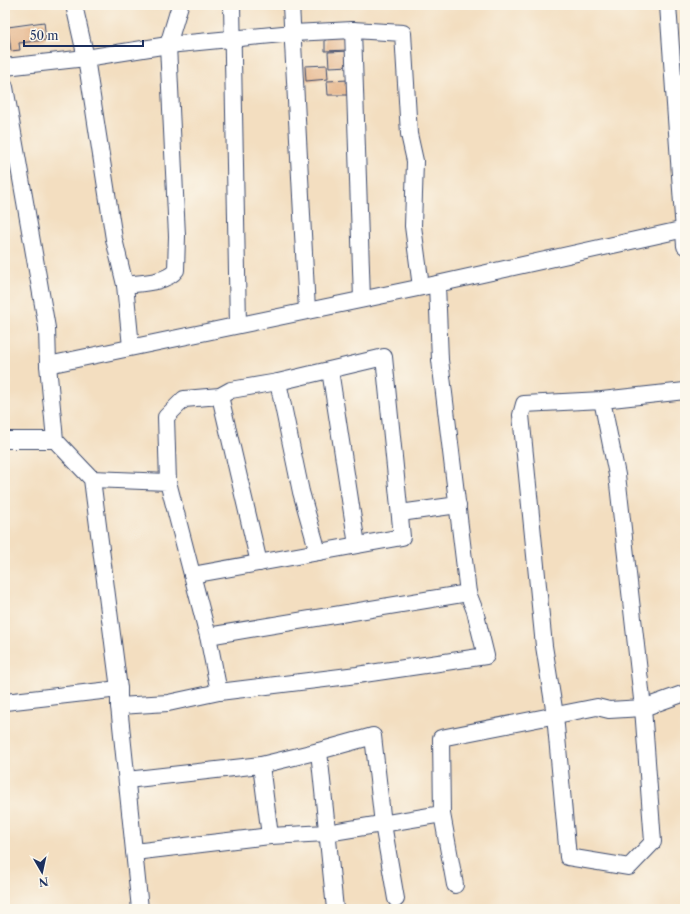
<svg xmlns="http://www.w3.org/2000/svg" width="690" height="914" viewBox="0 0 690 914" font-family="'Libre Caslon Text',serif">
  <rect width="100%" height="100%" fill="#fbf7ec"/>
  <filter id="ink" filterUnits="userSpaceOnUse"><feTurbulence type="fractalNoise" baseFrequency=".025" numOctaves="2"/><feDisplacementMap in="SourceGraphic" scale="8" xChannelSelector="R" yChannelSelector="G"/><feConvolveMatrix kernelMatrix="1 2 1 2 8 2 1 2 1" color-interpolation-filters="sRGB"/></filter>
  <filter id="wash" filterUnits="userSpaceOnUse"><feTurbulence type="fractalNoise" baseFrequency=".012" numOctaves="4" result="noise"/><feDisplacementMap in="SourceGraphic" scale="16" xChannelSelector="R" yChannelSelector="G"/><feGaussianBlur stdDeviation="0.9" result="paint"/><feColorMatrix in="noise" values="0 0 0 0 0 0 0 0 0 0 0 0 0 0 0 0 0 1.4 0 .05"/><feComposite in="paint" operator="in"/></filter>
  <g filter="url(#wash)">
    <rect width="100%" height="100%" fill="#f3dec0"/>
    <g id="blocks">
      <g fill="#e5b286">
        <path d="M44,22L46,40L19,43L20,50L11,51L8,27Z"/>
        <path d="M346,35L347,50L325,51V36Z"/>
        <path d="M350,51L351,66L329,67L328,52Z"/>
        <path d="M327,65L328,79L306,81L305,66Z"/>
        <path d="M349,80L350,95H328L327,81Z"/>
      </g>
    </g>
  </g>
  <g filter="url(#ink)">
    <use href="#blocks" fill-opacity="0" stroke="#3b496d" stroke-width="1"/>
    <g fill="none" stroke-linecap="round" stroke-linejoin="round">
      <defs>
        <g id="minor">
          <path d="M74,5L86,58L114,239L125,285L131,347"/>
          <path d="M232,5L238,325"/>
          <path d="M291,5L307,310"/>
          <path d="M668,5L685,246"/>
          <path d="M353,30L362,299"/>
          <path d="M5,67L86,58L168,45L293,33L353,30L403,33L409,134L415,161L413,226L421,287"/>
          <path d="M5,87L47,328L48,365L55,440L92,479L119,689V706L140,909"/>
          <path d="M437,284L685,229"/>
          <path d="M125,285C139,283 167,283 176,270L177,236L168,45L180,5"/>
          <path d="M48,365L437,284L440,360L468,593L208,636L168,482L92,479"/>
          <path d="M330,370L357,545"/>
          <path d="M278,382L301,492L318,552"/>
          <path d="M220,396L259,563"/>
          <path d="M602,400L524,404L521,415L544,646L555,715L568,857L629,867L653,842L643,708L617,475L602,400L685,391"/>
          <path d="M5,440H55"/>
          <path d="M168,482L166,417L184,399L220,396L231,390L278,382L384,357L402,537L192,575"/>
          <path d="M400,513L458,505"/>
          <path d="M208,636L219,692"/>
          <path d="M5,702L119,689"/>
          <path d="M119,706L168,703L219,692L357,675L486,656L475,611L468,593"/>
          <path d="M261,765L270,836"/>
          <path d="M127,780L261,765L319,751"/>
          <path d="M442,814L455,885"/>
          <path d="M134,852L270,836L327,833L442,814L441,738L597,707L609,710L643,708L685,693"/>
          <path d="M335,909L319,751L373,736L383,824L396,899"/>
        </g>
      </defs>
      <use href="#minor" stroke="#3b496d" stroke-width="18"/>
      <use href="#minor" stroke="#fff" stroke-width="16"/>
    </g>
  </g>
  <rect width="690" height="914" fill="none" stroke="#fbf7ec" stroke-width="20"/>
  <g transform="translate(42 872) rotate(171)" stroke="#fbf7ec" stroke-width="3" paint-order="stroke">
  <path d="M0-3L7 15L0 10L-7 15Z" fill="#1b2f5e"/>
  <text y="-6" font-size="11" font-weight="bold" text-anchor="middle" fill="#1b2f5e">N</text>
  </g>
  <path d="M24 40v6h119v-6" fill="none" stroke="#1b2f5e" stroke-width="2"/>
  <text x="30" y="40" font-size="12" fill="#1b2f5e" stroke="#fbf7ec" stroke-width="3" paint-order="stroke">50 m</text>
</svg>
